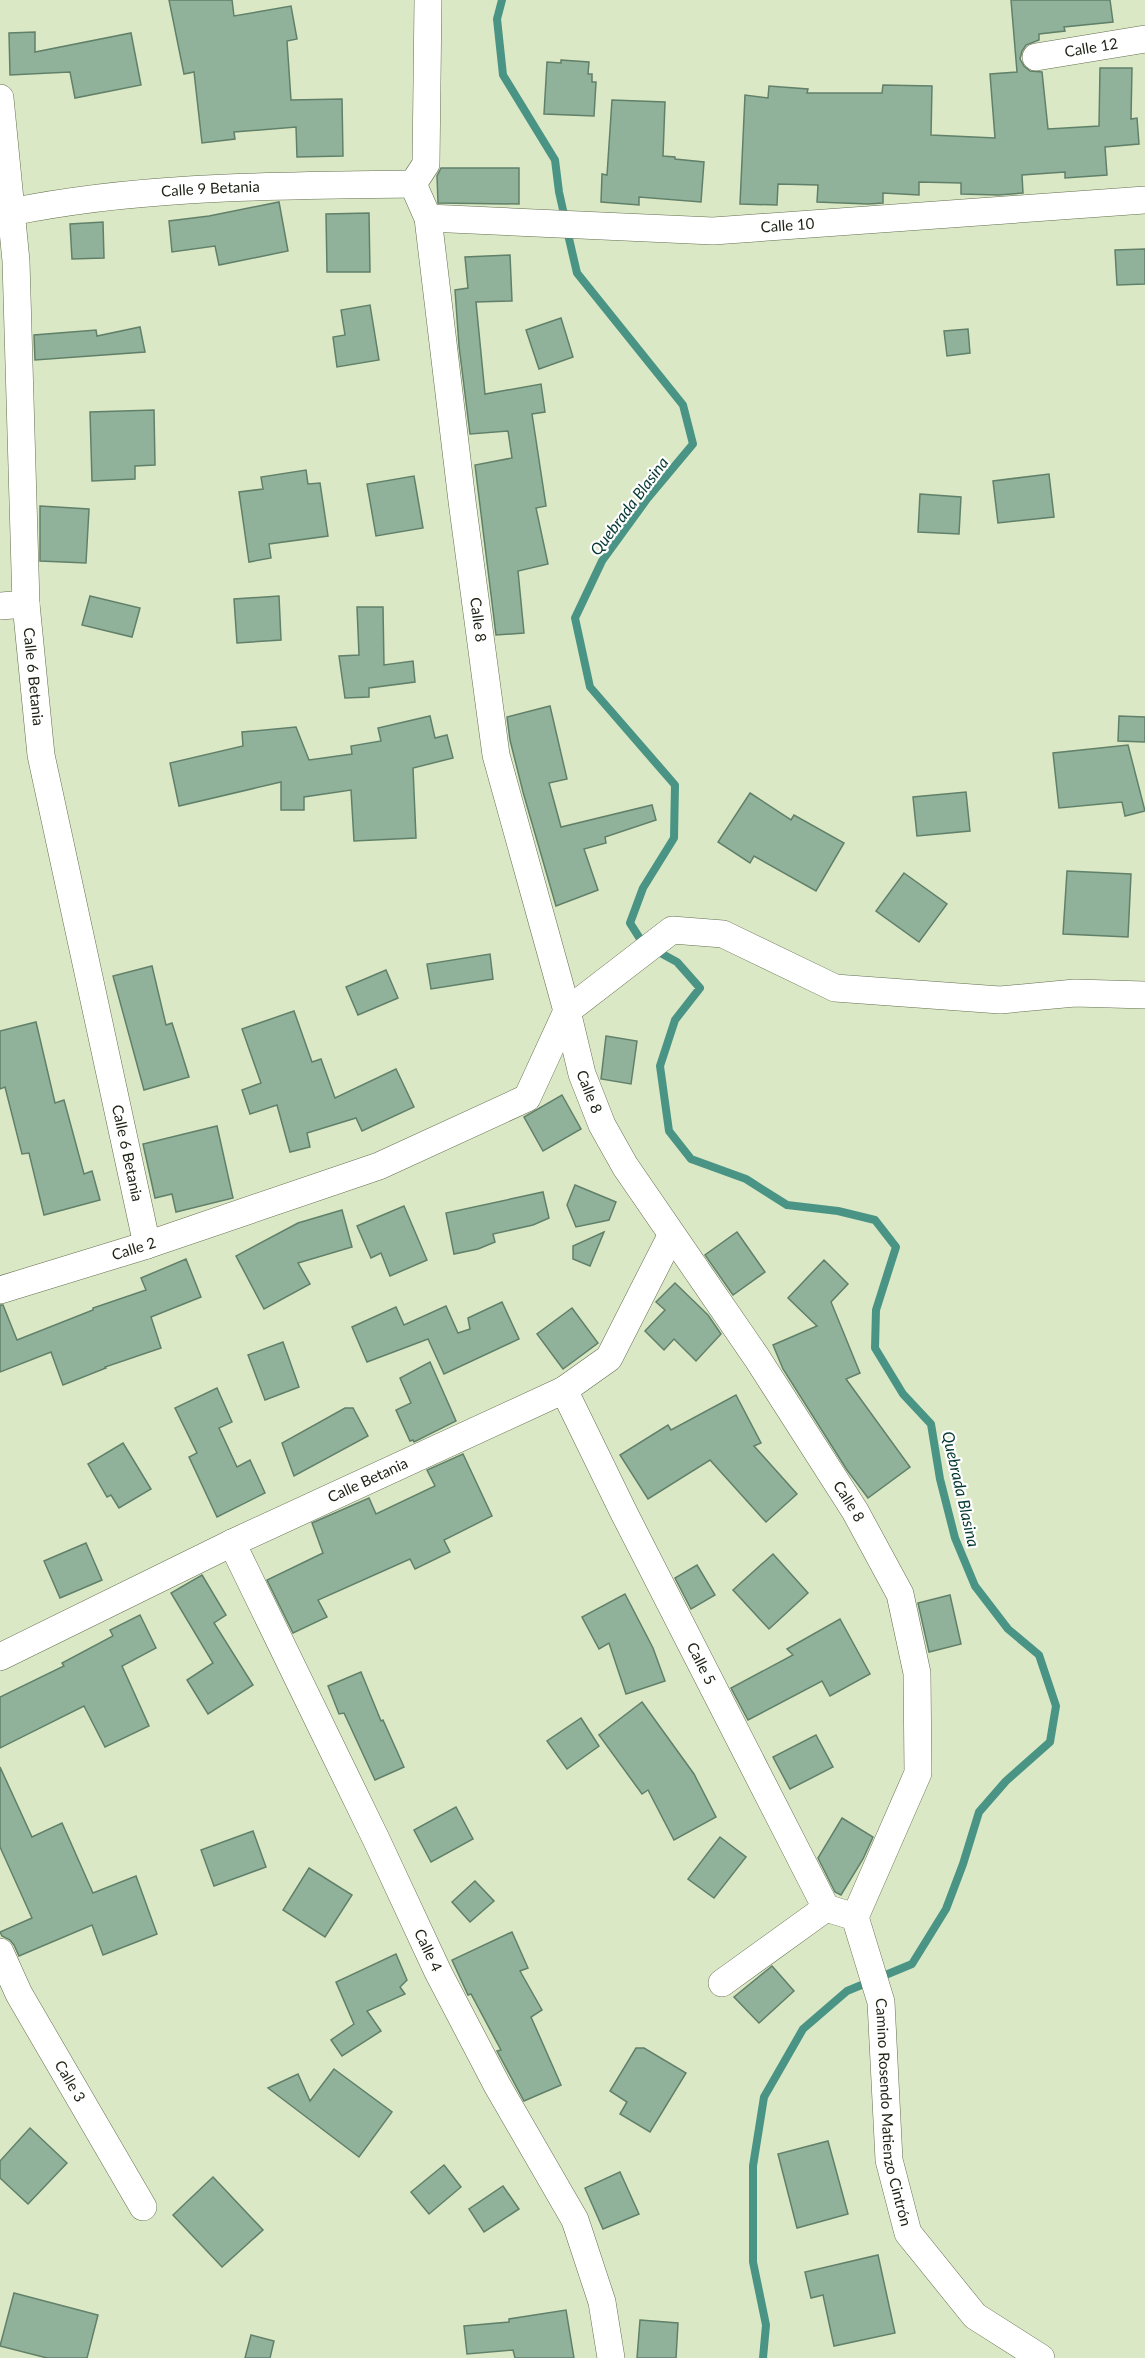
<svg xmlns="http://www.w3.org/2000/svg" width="1145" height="2358" viewBox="0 0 1145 2358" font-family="Lato,sans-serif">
  <rect width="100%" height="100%" fill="#dbe8c5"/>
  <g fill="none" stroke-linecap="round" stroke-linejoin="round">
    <g stroke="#4a9485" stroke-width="8">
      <path d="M502,0L497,19L503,75L555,160L559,192L565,219"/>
      <path d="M567,230L577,273L683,405L693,444L647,499L602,561L575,618L590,687L675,785L674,838L643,888L630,923L644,945"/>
      <path d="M655,950L677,962L700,988L675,1020L660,1066L669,1131L691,1159L746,1179L787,1205L838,1211L875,1220L896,1247L876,1310L875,1348L903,1394L931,1424L940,1479L955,1538L975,1586L1008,1629L1039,1655L1056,1706L1050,1742L1006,1781L979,1812L963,1864L946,1909L912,1964L847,1991L803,2029L764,2097L753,2166V2262L766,2325L763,2358"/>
    </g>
  </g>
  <g fill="#91b29a" stroke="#618069" stroke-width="1.5">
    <path d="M169,0H232L234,16L291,6L297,39L287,41L291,100L342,99L343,156L297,157L296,127L234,132L235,139L202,143L194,72L184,74Z"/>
    <path d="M1011,0H1110L1113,22L1064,27L1065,31L1039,34V40L1026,45L1022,51L1020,59L1024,66L1030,71L1042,72L1048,129L1099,126L1100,68H1132L1131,119L1137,118L1139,144L1105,147L1107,175L1065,178V172L1022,175L1023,193L999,195L961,194V183L919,182V195L883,193V203L868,204L817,202L818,185L778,184L777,205L740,204L745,95L768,98L769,86L808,89L807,93H882L883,85L932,86L931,135L995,138L990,74L1017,72Z"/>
    <path d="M35,32V52L131,33L141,85L75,98L70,72L10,75L9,33Z"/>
    <path d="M561,60L589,62L588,74H592V82H596L594,116L544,114L547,62L561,63Z"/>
    <path d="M612,100L665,102L663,156L675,157V159L704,162L701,202L639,197V205L601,202L602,174L607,175Z"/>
    <path d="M441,168H519V204L438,203L437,176Z"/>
    <path d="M279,202L288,251L219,265L215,246L172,252L169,221L209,216Z"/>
    <path d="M369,213L370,272H327L326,214Z"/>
    <path d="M103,222L104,258L72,259L70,224Z"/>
    <path d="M1145,249V284L1117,285L1115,250Z"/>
    <path d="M510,255L512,301L476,302L485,394L541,384L545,412L532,414L546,506L536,508L548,564L518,571L524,633L496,635L475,465L512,458L508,431L470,434L459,346L455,290L468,288L465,257Z"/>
    <path d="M370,305L379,360L337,367L333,337L345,335L341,310Z"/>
    <path d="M561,318L573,357L539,369L526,330Z"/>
    <path d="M140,327L145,352L35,360L34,335L96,330L97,336Z"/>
    <path d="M968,329L970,353L947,356L944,331Z"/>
    <path d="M154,410L155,465L135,466V479L92,481L90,412Z"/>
    <path d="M306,470L308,484L320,483L328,536L269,544L271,558L249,562L239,492L263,489L261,477Z"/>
    <path d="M1049,474L1054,517L998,523L993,481Z"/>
    <path d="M414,476L423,528L376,536L367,484Z"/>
    <path d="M920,494L961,497L959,534L918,532Z"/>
    <path d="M40,506L89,509L86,563L40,561Z"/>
    <path d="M90,596L140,608L132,637L82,625Z"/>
    <path d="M279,596L281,640L237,643L234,599Z"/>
    <path d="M357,607H383L384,665L413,661L415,682L369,688V697L345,698L339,656L359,655Z"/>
    <path d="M550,706L567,779L549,783L561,827L652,805L656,820L605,837L606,843L584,849L598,890L556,906L523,792L510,740L507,717Z"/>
    <path d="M430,716L435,738L447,735L453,758L413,768L416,838L354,841L351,790L304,797V810H281V782L179,806L170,763L243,746L242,732L296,727L309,760L352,754L351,746L381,741L378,728Z"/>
    <path d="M1119,716L1145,717V742L1118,741Z"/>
    <path d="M1128,745L1145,811L1125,816L1122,802L1059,808L1053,753Z"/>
    <path d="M966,792L970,831L917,836L913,797Z"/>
    <path d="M750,793L791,820L794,815L844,843L816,891L754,856L750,863L718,842Z"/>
    <path d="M1067,871L1131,874L1128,937L1063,934Z"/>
    <path d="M904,873L947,904L919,942L876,911Z"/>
    <path d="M490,954L493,979L431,989L427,964Z"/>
    <path d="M152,966L166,1025L172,1023L189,1077L144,1090L113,976Z"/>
    <path d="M386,970L398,998L358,1015L346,987Z"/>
    <path d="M294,1011L312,1062L321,1059L335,1098L396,1069L414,1107L362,1131L356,1118L307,1133L310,1147L290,1152L277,1105L250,1114L242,1090L261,1083L242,1029Z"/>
    <path d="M36,1022L55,1103L64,1100L84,1174L92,1171L100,1200L44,1215L29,1153L22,1154L5,1087L0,1089V1031Z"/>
    <path d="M606,1036L637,1041L631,1084L601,1079Z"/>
    <path d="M562,1095L581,1129L543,1151L524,1117Z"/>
    <path d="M217,1126L233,1198L176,1212L172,1194L155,1198L143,1144Z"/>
    <path d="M575,1185L616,1202L609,1220L576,1227L567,1205Z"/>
    <path d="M543,1192L549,1218L533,1225L493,1234L495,1242L478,1249L454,1254L446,1213Z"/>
    <path d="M404,1206L427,1260L390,1276L381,1253L371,1258L357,1226Z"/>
    <path d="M342,1210L352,1247L298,1263L310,1284L264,1309L236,1256L298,1223Z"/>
    <path d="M604,1232L590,1266L573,1259V1246Z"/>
    <path d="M737,1232L765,1272L733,1295L705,1255Z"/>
    <path d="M186,1259L201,1297L151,1317L161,1348L105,1367L106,1368L63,1385L51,1352L0,1372V1305H3L17,1340L93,1310V1308L146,1290L141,1278Z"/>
    <path d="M824,1260L848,1284L831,1302L860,1373L846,1379L910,1467L868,1498L847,1470L783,1369L773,1345L817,1326L788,1298Z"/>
    <path d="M675,1283L708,1315L721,1334L696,1361L674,1339L664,1350L645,1331L665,1310L656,1302Z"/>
    <path d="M502,1302L519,1339L444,1374L428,1339L367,1362L352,1327L396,1307L404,1325L446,1306L458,1333L470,1329L468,1318Z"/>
    <path d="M572,1308L598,1343L563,1369L537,1334Z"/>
    <path d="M283,1342L299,1387L265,1400L248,1355Z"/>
    <path d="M430,1362L456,1421L414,1442L413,1440L410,1441L396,1410L411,1403L400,1378Z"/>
    <path d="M217,1388L232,1422L219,1428L237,1467L250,1460L265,1493L217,1517L189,1457L197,1453L175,1408Z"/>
    <path d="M736,1395L761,1443L754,1446L797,1494L766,1522L710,1460L648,1499L620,1455L668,1425L671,1430Z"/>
    <path d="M345,1408H353L368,1436L294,1476L282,1443Z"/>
    <path d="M123,1443L151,1489L119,1508L111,1495L107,1497L88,1464Z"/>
    <path d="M463,1454L492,1516L444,1540L450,1552L415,1569L410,1559L318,1600L327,1617L293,1633L267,1580L323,1553L312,1523L369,1498L376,1514L435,1486L427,1470Z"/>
    <path d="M86,1543L102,1580L60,1598L44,1561Z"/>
    <path d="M773,1554L808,1593L769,1629L733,1590Z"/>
    <path d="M697,1565L715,1595L691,1609L675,1578Z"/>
    <path d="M202,1575L226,1615L214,1623L253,1685L208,1714L187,1680L213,1663L171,1593Z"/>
    <path d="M625,1594L653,1648L665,1681L626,1694L609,1643L599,1649L582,1617Z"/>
    <path d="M950,1595L961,1644L929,1652L918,1603Z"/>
    <path d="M140,1615L156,1648L122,1666L149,1726L105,1747L84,1706L0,1748V1697L64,1666L62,1663L113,1636L110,1630Z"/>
    <path d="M840,1619L870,1674L830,1696L822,1681L748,1720L731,1688L793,1655L787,1649Z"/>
    <path d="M361,1672L381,1721L383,1720L404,1767L375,1780L344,1713L339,1714L328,1686Z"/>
    <path d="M642,1702L694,1774L716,1817L674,1840L648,1790L642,1794L599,1735Z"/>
    <path d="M581,1718L599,1746L567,1769L547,1741Z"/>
    <path d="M816,1735L833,1767L790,1789L773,1757Z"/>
    <path d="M0,1767L32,1837L62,1823L93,1893L136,1876L157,1934L103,1955L92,1925L19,1956L14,1945L10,1940L2,1936L0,1932L32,1918L0,1847Z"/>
    <path d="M456,1807L473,1839L431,1862L414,1830Z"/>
    <path d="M842,1818L873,1837L863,1859L841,1895L835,1892L818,1858Z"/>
    <path d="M253,1831L266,1867L214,1886L201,1850Z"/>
    <path d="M720,1837L746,1857L714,1898L688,1879Z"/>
    <path d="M309,1868L352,1895L325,1937L283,1910Z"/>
    <path d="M475,1881L494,1901L470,1922L452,1902Z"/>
    <path d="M512,1932L528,1968L520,1971L542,2010L531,2017L561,2085L524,2101L497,2051L501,2050L471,1994L468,1995L452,1960Z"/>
    <path d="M396,1954L407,1980L400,1987L405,1994L367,2011L381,2031L342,2056L331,2040L354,2024L336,1982Z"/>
    <path d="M772,1966L794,1991L759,2023L734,1997Z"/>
    <path d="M636,2048H644L686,2073L650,2132L620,2114L627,2102L610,2091Z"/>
    <path d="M334,2069L392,2112L359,2157L268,2088L298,2074L310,2101Z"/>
    <path d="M30,2128L67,2163L28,2204L0,2178V2161Z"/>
    <path d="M828,2141L848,2214L797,2228L778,2154Z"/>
    <path d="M444,2165L461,2187L429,2214L411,2192Z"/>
    <path d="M620,2172L639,2214L603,2229L585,2188Z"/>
    <path d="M213,2177L263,2230L222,2267L173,2215Z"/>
    <path d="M503,2186L519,2209L484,2232L469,2209Z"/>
    <path d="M878,2255L895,2333L834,2346L823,2295L811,2298L805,2272Z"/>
    <path d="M14,2293L98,2315L87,2358H47L0,2346Z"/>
    <path d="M566,2310L574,2358H515L513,2350L467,2354L464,2326L509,2322V2319Z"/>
    <path d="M640,2320L678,2323L676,2358H637Z"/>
    <path d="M251,2335L274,2341L270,2358H245Z"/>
  </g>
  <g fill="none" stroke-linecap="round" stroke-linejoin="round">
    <defs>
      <g id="minor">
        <path id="s1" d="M1036,57L1145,39"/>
        <path id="s2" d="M0,98L16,261L26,604L41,755L147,1245"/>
        <path id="s3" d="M413,184L428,218L462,501L496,755L567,1011L582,1074L602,1125L625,1166L757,1358L855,1511L900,1594L917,1673L918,1773L855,1917"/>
        <path d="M413,184L426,164L428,0"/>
        <path id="s4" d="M11,212C143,185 279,186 413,184"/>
        <path id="s5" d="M428,218L713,231L1145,200"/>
        <path d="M0,606L26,604"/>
        <path id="s6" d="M0,1290L147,1245L379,1166L527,1098L567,1011L672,930L723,934L835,988L1000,1000L1075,993L1145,995"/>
        <path id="s7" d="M564,1390L624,1513L826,1908L855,1917"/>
        <path id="s8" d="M232,1543L376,1839L438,1972L497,2085L575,2220L602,2302L611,2358"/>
        <path id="s9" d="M0,1657L232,1543L564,1390L609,1358L671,1236"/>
        <path id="s10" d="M855,1917L881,2002L889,2160L908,2233L975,2316L1041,2358"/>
        <path id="s11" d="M0,1952L19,1994L143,2207"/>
        <path d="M722,1983L826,1908"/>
      </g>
    </defs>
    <use href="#minor" stroke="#636f4f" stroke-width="28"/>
    <use href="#minor" stroke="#fff" stroke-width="27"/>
  </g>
  <g text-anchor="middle" stroke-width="4.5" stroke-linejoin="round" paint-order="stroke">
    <g font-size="15" fill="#1d2114" stroke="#fff">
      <text dy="5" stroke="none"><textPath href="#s1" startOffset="56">Calle 12</textPath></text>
      <text dy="5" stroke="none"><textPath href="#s4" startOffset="201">Calle 9 Betania</textPath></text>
      <text dy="5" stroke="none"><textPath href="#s5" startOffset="360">Calle 10</textPath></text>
      <text dy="5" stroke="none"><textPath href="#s3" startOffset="442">Calle 8</textPath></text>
      <text dy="5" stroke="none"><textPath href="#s2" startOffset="580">Calle 6 Betania</textPath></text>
      <text dy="5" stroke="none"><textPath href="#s3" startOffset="928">Calle 8</textPath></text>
      <text dy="5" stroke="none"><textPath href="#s2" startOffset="1066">Calle 6 Betania</textPath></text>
      <text dy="5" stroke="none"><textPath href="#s6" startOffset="140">Calle 2</textPath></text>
      <text dy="5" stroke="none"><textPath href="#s9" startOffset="408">Calle Betania</textPath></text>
      <text dy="5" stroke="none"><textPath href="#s3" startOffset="1414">Calle 8</textPath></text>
      <text dy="5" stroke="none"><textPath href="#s7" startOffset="306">Calle 5</textPath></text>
      <text dy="5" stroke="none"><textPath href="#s8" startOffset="452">Calle 4</textPath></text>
      <text dy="5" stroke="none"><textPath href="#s11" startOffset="147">Calle 3</textPath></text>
      <text dy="5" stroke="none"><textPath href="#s10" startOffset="200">Camino Rosendo Matienzo Cintrón</textPath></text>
    </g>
    <g font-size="16" font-style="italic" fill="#063932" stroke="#fff">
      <text transform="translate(629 506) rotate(-53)" y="6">Quebrada Blasina</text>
      <text transform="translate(961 1489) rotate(77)" y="6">Quebrada Blasina</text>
    </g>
  </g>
</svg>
